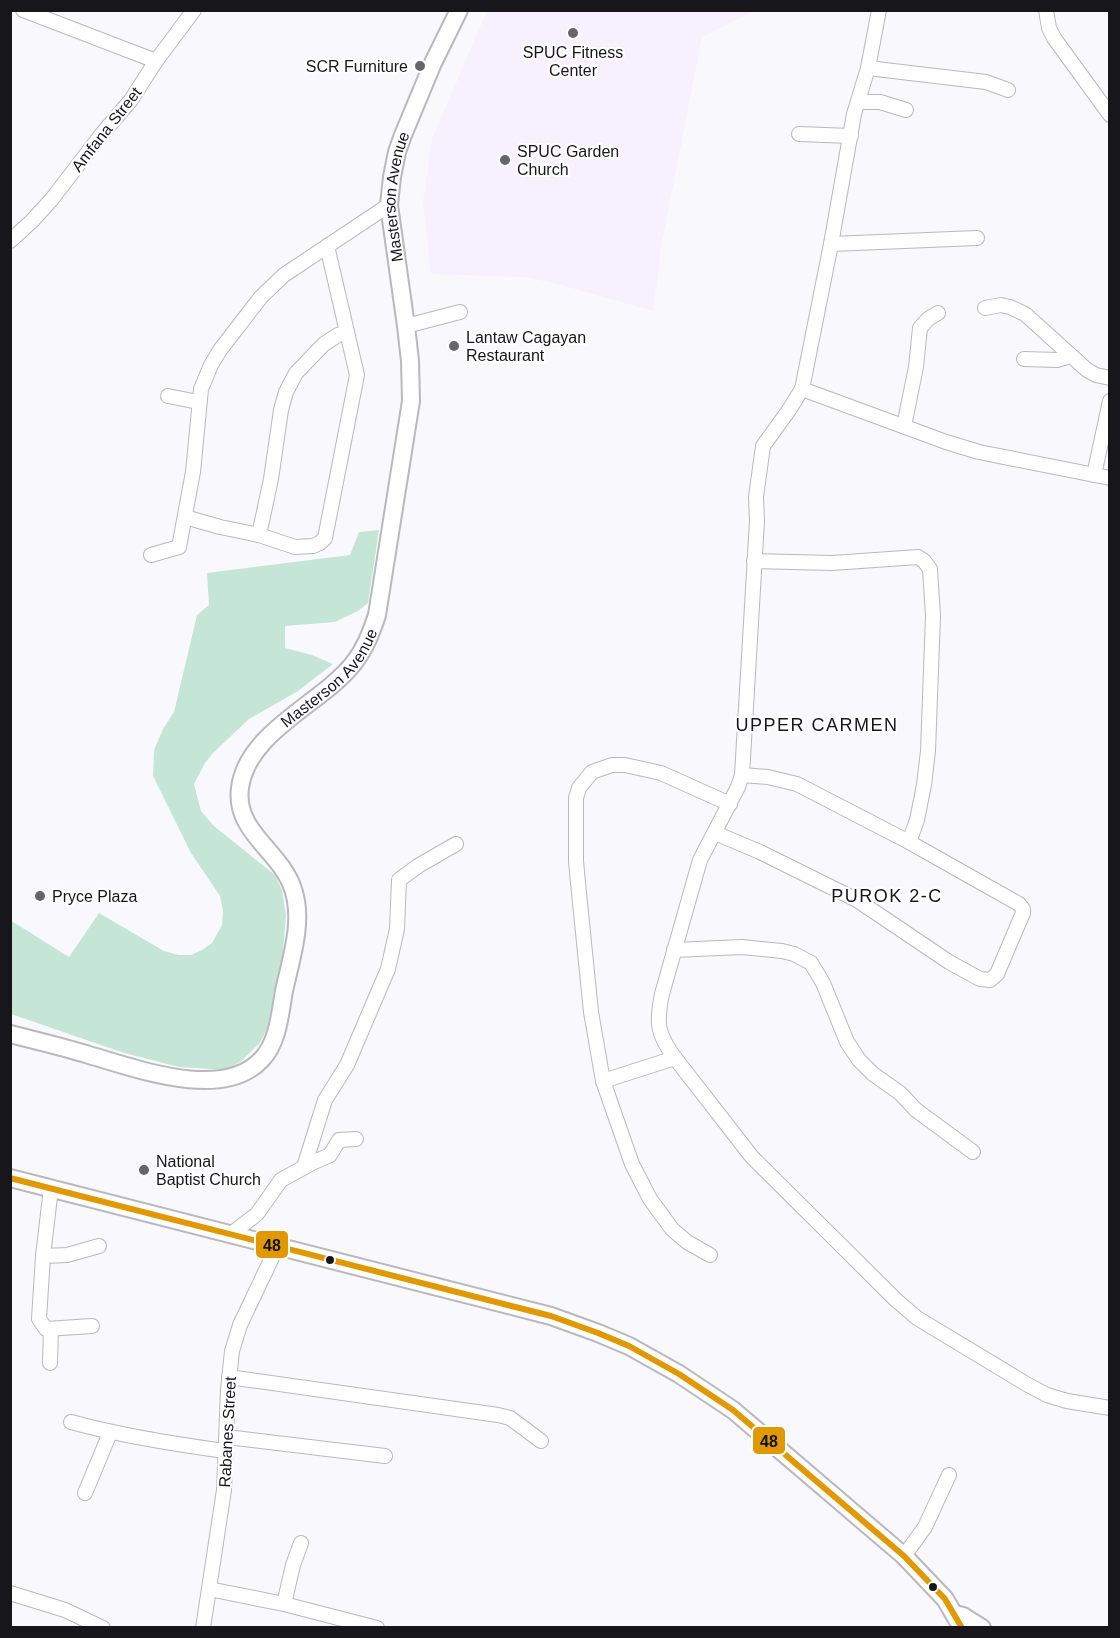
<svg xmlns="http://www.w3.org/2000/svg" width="1120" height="1638" viewBox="0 0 1120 1638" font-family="Helvetica,sans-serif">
  <rect width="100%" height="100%" fill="#f9f9fd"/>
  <path fill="#f7f0fe" d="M487,11H754L702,37L662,242L653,311L554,283L524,277L431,274L423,201L432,139Z"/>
  <path fill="#c5e6d6" d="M379,530L368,603L358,611L335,622L285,626V648L312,655L333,664L298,691L249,719L213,753L205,763L194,784L201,811L214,826L275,875L282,890L286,915L283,953L267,1029L260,1043L240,1062L226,1070L179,1067L124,1053L11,1014L10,920L69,957L99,913L164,951L179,955H191L202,950L212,943L222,925L223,911L220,896L191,853L153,776L154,750L163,729L174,712L197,615L209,605L207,573L350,555L359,532Z"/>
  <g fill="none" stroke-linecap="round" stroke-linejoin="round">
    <defs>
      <g id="minor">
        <path d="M23,10L156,61"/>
        <path d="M879,10L868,68L854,114L831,244L802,389L789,410L763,446L756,497L757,521L742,775L738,787L700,860L662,994C656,1023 657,1034 675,1058L752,1157L896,1300L917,1318L1028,1385L1047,1395L1067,1401L1110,1408"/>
        <path d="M1046,10L1049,28L1054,38L1110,115"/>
        <path d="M868,68L986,82L1008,90"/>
        <path d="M858,102H880L906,110"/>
        <path d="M799,134L851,136"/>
        <path d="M10,241L32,221L52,199L101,135L131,100L156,61L194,10"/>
        <path d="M831,244L977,238"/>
        <path d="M985,308L1001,305L1010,307L1025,314L1087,370L1096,375L1110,378"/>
        <path d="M406,326L460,312"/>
        <path d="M1024,359L1057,360L1070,356"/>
        <path d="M802,389L946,442L979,452L1110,478"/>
        <path d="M168,396L198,402"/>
        <path d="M904,426L916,367L920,328L928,319L938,313"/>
        <path d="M1094,475L1110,401"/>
        <path d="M185,517L220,527L259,535L295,547L313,546L320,543L325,538L357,375L327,246"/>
        <path d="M259,535L271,479L281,410L286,392L296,373L324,344L338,335L347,332"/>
        <path d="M151,555L179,547L193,472L201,389L211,365L220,350L261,297L284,275L389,205"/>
        <path d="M754,561L832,563L918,557L924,561L930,569L933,616L928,751L924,785L917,820L909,842"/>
        <path d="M715,833L760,852L857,900L949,962L980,979L990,980L997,974L1023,913V909L1019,904L909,842L797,784L768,777L742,775"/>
        <path d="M674,950L742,947L782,951L794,954L811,963L823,983L847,1042L859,1060L873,1074L900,1093L916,1110L973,1152"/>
        <path d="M603,1081L675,1058"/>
        <path d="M304,1167L325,1100L347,1065L388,969L397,929L399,880L418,866L456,844"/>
        <path d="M51,1188L43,1256L39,1319L46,1329L92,1326"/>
        <path d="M231,1234L257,1214L281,1180L312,1163L330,1155L339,1140L356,1139"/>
        <path d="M710,1255L687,1242L672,1229L650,1199L632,1164L603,1081L591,1012L578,883L576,861V798L579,788L592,772L612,765H625L661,773L730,804"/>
        <path d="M43,1256L67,1255L99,1246"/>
        <path d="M50,1363L51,1329"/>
        <path d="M229,1377L498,1415L510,1418L541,1441"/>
        <path d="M71,1422C122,1436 173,1444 225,1451"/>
        <path d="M227,1437L385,1456"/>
        <path d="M85,1493L110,1433"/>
        <path d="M904,1556L925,1527L949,1475"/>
        <path d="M209,1589L284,1604L377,1628"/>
        <path d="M10,1593L65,1610L103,1628"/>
        <path d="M284,1604L293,1565L301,1543"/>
        <path d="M203,1628L224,1490L228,1390L232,1351L240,1325L278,1245"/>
      </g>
      <g id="major">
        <path id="s1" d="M10,1034C37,1041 63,1047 89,1055C135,1068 223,1102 262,1059C278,1042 280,1014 284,991C291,959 304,921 293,889C281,851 234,832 240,788C247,732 321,704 353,664C365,649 371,633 377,615L411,401L410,361L406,326L389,205L392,177L397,152L403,135L433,63L459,10"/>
        <path d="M10,1178L551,1316L598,1333L629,1346L679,1374L733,1410L904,1556L945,1599L962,1628"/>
        <path d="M955,1614L963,1616L982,1628"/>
      </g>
    </defs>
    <use href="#minor" stroke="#b9b9bd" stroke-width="16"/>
    <use href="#major" stroke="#b9b9bd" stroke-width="20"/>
    <use href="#minor" stroke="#fefeff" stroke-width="14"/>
    <use href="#major" stroke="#fefeff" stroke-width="16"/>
    <defs>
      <path id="bus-1" d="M10,1178L551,1316L598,1333L629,1346L679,1374L733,1410L904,1556L945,1599L962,1628"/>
    </defs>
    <use href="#bus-1" stroke="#fff" stroke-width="10"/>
    <use href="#bus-1" stroke="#e19803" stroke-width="6"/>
  </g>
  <g fill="#66666a" stroke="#fff" stroke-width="2">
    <circle cx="573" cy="33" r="6"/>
    <circle cx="420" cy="66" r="6"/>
    <circle cx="505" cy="160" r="6"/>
    <circle cx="454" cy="346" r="6"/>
    <circle cx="40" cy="896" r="6"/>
    <circle cx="144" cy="1170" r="6"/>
  </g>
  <g fill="#17171b" stroke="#fff" stroke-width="2">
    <circle cx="330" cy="1260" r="5"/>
    <circle cx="933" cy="1587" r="5"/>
  </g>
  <g text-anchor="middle" stroke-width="4.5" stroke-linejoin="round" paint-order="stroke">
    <g font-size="16" fill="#17171b" stroke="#fff" text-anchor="start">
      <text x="573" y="58" text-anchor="middle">SPUC Fitness<tspan x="573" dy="18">Center</tspan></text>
      <text x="408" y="72" text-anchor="end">SCR Furniture</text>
      <text x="517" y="157">SPUC Garden<tspan x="517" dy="18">Church</tspan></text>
      <text x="466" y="343">Lantaw Cagayan<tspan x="466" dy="18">Restaurant</tspan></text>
      <text x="52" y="902">Pryce Plaza</text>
      <text x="156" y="1167">National<tspan x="156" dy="18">Baptist Church</tspan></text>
    </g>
    <g font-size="16" fill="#17171b" stroke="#fff">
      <text transform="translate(106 129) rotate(-52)" y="6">Amfana Street</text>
      <text dy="6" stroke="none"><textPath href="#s1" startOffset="1206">Masterson Avenue</textPath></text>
      <text dy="6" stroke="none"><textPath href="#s1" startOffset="702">Masterson Avenue</textPath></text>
      <text transform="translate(227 1432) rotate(-87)" y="6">Rabanes Street</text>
    </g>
    <g font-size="18" letter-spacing="1.5" fill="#17171b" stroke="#fff">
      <text x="817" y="731">UPPER CARMEN</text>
      <text x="887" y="902">PUROK 2-C</text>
    </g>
  </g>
  <g stroke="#fff" stroke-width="2">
    <rect x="255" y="1230" width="34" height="29" rx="6" fill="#e19803"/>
    <rect x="752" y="1426" width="34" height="29" rx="6" fill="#e19803"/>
  </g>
  <g font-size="16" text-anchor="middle" font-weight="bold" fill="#111">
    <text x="272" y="1251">48</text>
    <text x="769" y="1447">48</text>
  </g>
  <rect width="1120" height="1638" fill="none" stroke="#17171b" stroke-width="24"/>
</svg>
